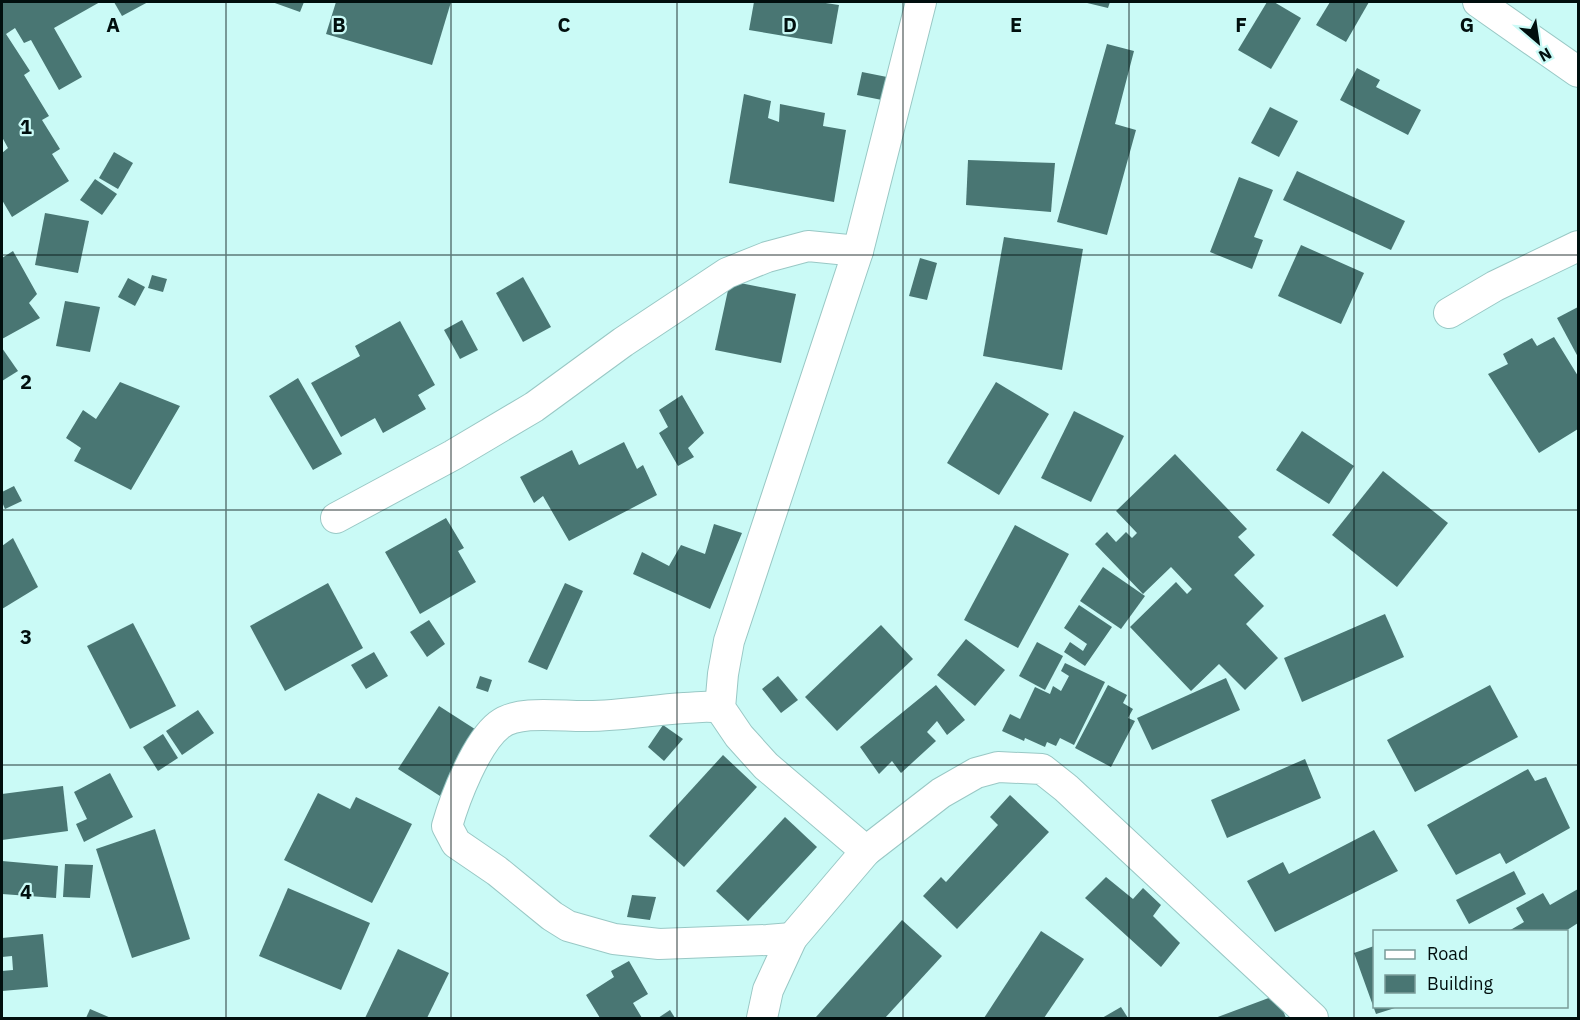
<svg xmlns="http://www.w3.org/2000/svg" width="1580" height="1020" viewBox="0 0 1580 1020" font-family="'IBM Plex Sans',sans-serif">
  <rect width="100%" height="100%" fill="#cafaf6"/>
  <g fill="#497673">
    <path d="M2,2H100L54,28L82,77L59,90L31,40L24,43L15,28L6,34L30,71L24,75L49,116L42,120L60,149L52,154L69,181L12,217L2,200V153L8,148L2,137Z"/>
    <path d="M114,2H148L122,16Z"/>
    <path d="M272,2H304L300,12Z"/>
    <path d="M336,2H451L432,65L326,34Z"/>
    <path d="M754,2H819L839,5L832,44L749,30Z"/>
    <path d="M1083,2H1110L1108,8Z"/>
    <path d="M1267,2H1274L1301,18L1271,69L1238,50Z"/>
    <path d="M1330,2H1369L1346,42L1316,25Z"/>
    <path d="M1107,44L1134,51L1115,124L1136,130L1107,235L1057,222Z"/>
    <path d="M1357,68L1380,80L1376,87L1421,110L1408,135L1340,100Z"/>
    <path d="M862,72L892,78L887,101L857,95Z"/>
    <path d="M744,94L771,101L768,118L779,122L780,104L825,113L823,126L846,130L834,202L729,183Z"/>
    <path d="M1270,107L1298,121L1279,157L1251,143Z"/>
    <path d="M114,152L133,163L118,189L99,178Z"/>
    <path d="M968,160L1055,163L1051,212L966,205Z"/>
    <path d="M1297,171L1405,221L1391,250L1283,200Z"/>
    <path d="M1239,177L1273,190L1254,237L1263,240L1252,269L1210,252Z"/>
    <path d="M95,179L117,194L102,215L80,200Z"/>
    <path d="M45,213L89,221L78,273L35,265Z"/>
    <path d="M1004,237L1083,249L1062,370L983,356Z"/>
    <path d="M1301,245L1364,273L1341,324L1278,296Z"/>
    <path d="M13,251L37,294L29,303L40,318L2,339V258Z"/>
    <path d="M920,258L937,263L927,300L909,296Z"/>
    <path d="M152,275L167,279L163,292L148,288Z"/>
    <path d="M523,277L551,327L523,342L496,293Z"/>
    <path d="M128,278L145,287L135,306L118,297Z"/>
    <path d="M730,281L796,294L781,363L715,350Z"/>
    <path d="M65,301L100,307L90,352L56,346Z"/>
    <path d="M1578,307V357L1557,318Z"/>
    <path d="M462,320L478,350L460,359L444,330Z"/>
    <path d="M400,321L435,385L418,395L426,409L383,433L375,418L341,437L311,383L360,356L355,346Z"/>
    <path d="M1554,337L1578,376V429L1539,453L1488,374L1508,364L1503,354L1532,338L1537,346Z"/>
    <path d="M2,348L18,371L2,381Z"/>
    <path d="M298,378L342,454L313,470L269,396Z"/>
    <path d="M120,382L180,406L131,490L74,461L81,448L66,438L83,410L96,419Z"/>
    <path d="M996,382L1049,414L999,495L947,463Z"/>
    <path d="M682,395L704,433L688,448L694,457L678,466L659,433L668,427L659,410Z"/>
    <path d="M1074,411L1124,436L1091,502L1041,478Z"/>
    <path d="M1302,431L1354,466L1329,504L1276,470Z"/>
    <path d="M624,442L637,469L643,465L657,495L569,541L543,496L534,503L520,477L572,450L579,465Z"/>
    <path d="M1175,454L1247,529L1238,537L1255,555L1234,575L1264,606L1246,624L1278,658L1245,690L1219,664L1191,691L1130,627L1176,582L1187,594L1192,589L1171,567L1143,594L1095,544L1107,532L1116,542L1126,532L1132,538L1137,533L1116,511Z"/>
    <path d="M1383,471L1448,523L1397,587L1332,535Z"/>
    <path d="M14,486L22,501L5,509L2,502V492Z"/>
    <path d="M446,518L464,548L458,551L476,582L420,614L385,552Z"/>
    <path d="M714,524L742,533L710,609L633,574L642,552L669,566L681,545L705,554Z"/>
    <path d="M1015,525L1069,554L1018,648L964,620Z"/>
    <path d="M13,538L38,587L2,609V546Z"/>
    <path d="M1103,567L1145,596L1121,629L1080,601Z"/>
    <path d="M328,583L363,648L285,691L250,626Z"/>
    <path d="M565,583L583,591L547,670L528,662Z"/>
    <path d="M1079,605L1112,627L1085,666L1064,652L1070,642L1083,651L1087,644L1064,628Z"/>
    <path d="M1385,614L1404,657L1302,702L1284,658Z"/>
    <path d="M429,620L445,644L427,657L410,632Z"/>
    <path d="M133,623L176,706L130,729L87,646Z"/>
    <path d="M881,625L913,659L837,731L805,697Z"/>
    <path d="M966,639L1005,670L975,706L937,675Z"/>
    <path d="M1037,642L1063,656L1045,690L1019,676Z"/>
    <path d="M374,652L388,676L366,689L351,665Z"/>
    <path d="M1065,663L1105,682L1074,745L1060,738L1056,746L1047,742L1045,747L1025,738L1024,741L1002,731L1010,714L1020,719L1035,687L1050,694L1053,686L1061,691L1069,676L1061,671Z"/>
    <path d="M480,676L492,680L488,692L476,688Z"/>
    <path d="M778,676L798,700L781,713L762,689Z"/>
    <path d="M1226,678L1240,710L1152,750L1137,718Z"/>
    <path d="M936,685L965,720L947,735L937,721L927,732L936,741L901,773L892,761L879,774L860,747Z"/>
    <path d="M1108,685L1127,695L1123,703L1133,709L1128,718L1135,721L1111,767L1075,748Z"/>
    <path d="M1490,685L1518,737L1415,792L1387,740Z"/>
    <path d="M439,706L481,733L440,796L398,769Z"/>
    <path d="M198,710L214,733L182,755L166,731Z"/>
    <path d="M663,725L683,739L664,761L648,747Z"/>
    <path d="M163,734L178,758L158,771L143,747Z"/>
    <path d="M723,755L757,787L684,867L649,836Z"/>
    <path d="M1305,759L1321,798L1227,838L1211,800Z"/>
    <path d="M1528,769L1535,781L1546,777L1570,828L1506,864L1500,853L1456,875L1427,825Z"/>
    <path d="M110,773L133,817L84,842L76,824L87,819L74,792Z"/>
    <path d="M63,786L68,831L2,840V794Z"/>
    <path d="M318,793L350,809L356,797L412,824L372,903L284,860Z"/>
    <path d="M1010,795L1049,832L957,929L923,896L941,877L946,882L998,825L990,817Z"/>
    <path d="M785,817L817,847L748,921L716,891Z"/>
    <path d="M155,829L190,939L132,958L96,849Z"/>
    <path d="M1374,830L1398,871L1275,932L1247,881L1283,862L1289,874Z"/>
    <path d="M2,861L58,866L56,898L2,894Z"/>
    <path d="M65,864L93,865L90,898L63,897Z"/>
    <path d="M1514,871L1526,894L1469,924L1456,900Z"/>
    <path d="M1106,877L1133,899L1143,888L1161,905L1153,916L1180,943L1161,967L1085,898Z"/>
    <path d="M288,888L370,923L341,990L259,956Z"/>
    <path d="M1578,889V923L1564,932H1507L1524,922L1516,908L1543,893L1550,905Z"/>
    <path d="M632,895L656,897L650,920L627,917Z"/>
    <path d="M902,920L942,956L885,1018H818L816,1017Z"/>
    <path d="M1041,931L1084,959L1044,1018H984Z"/>
    <path d="M43,934L48,987L2,991V971L13,970L12,956L2,957V938Z"/>
    <path d="M1374,946V1006L1398,1007L1376,1014L1354,953Z"/>
    <path d="M398,949L449,973L427,1018H365Z"/>
    <path d="M629,961L648,994L633,1003L642,1018H600L586,995L614,977L611,971Z"/>
    <path d="M1277,995L1286,1018H1215Z"/>
    <path d="M1121,1007L1128,1018H1102Z"/>
    <path d="M90,1009L111,1018H86Z"/>
    <path d="M670,1010L675,1018H658Z"/>
  </g>
  <g fill="none" stroke-linecap="round" stroke-linejoin="round">
    <defs>
      <g id="street">
        <path d="M1478,2L1578,72"/>
        <path d="M1449,313L1495,286L1578,246"/>
        <path d="M336,518L453,455L534,407L623,342L727,273L767,257L808,246L858,251"/>
        <path d="M720,708C705,705 698,708 684,708C652,710 620,716 588,716C564,717 519,709 499,725C476,743 455,798 447,826L456,843L497,871L552,916L568,926L614,939L659,944L767,940L792,938"/>
        <path d="M866,851L941,793L976,773L998,767L1042,769L1066,788L1313,1018"/>
        <path d="M762,1018L768,990L792,938L866,851L766,766L739,736L720,708L723,674L729,641L858,251L921,2"/>
      </g>
    </defs>
    <use href="#street" stroke="#99c8c5" stroke-width="32"/>
    <use href="#street" stroke="#fff" stroke-width="30"/>
  </g>
  <path fill="none" stroke="#010f0e" stroke-width="1.5" stroke-opacity="0.55" d="M226,2V1018M451,2V1018M677,2V1018M903,2V1018M1129,2V1018M1354,2V1018M2,255H1578M2,510H1578M2,765H1578"/>
  <g font-size="20" text-anchor="middle" font-weight="bold" fill="#010f0e" stroke="#cafaf6" stroke-width="4.5" stroke-linejoin="round" paint-order="stroke">
    <text x="113" y="32">A</text>
    <text x="339" y="32">B</text>
    <text x="564" y="32">C</text>
    <text x="790" y="32">D</text>
    <text x="1016" y="32">E</text>
    <text x="1241" y="32">F</text>
    <text x="1467" y="32">G</text>
    <text x="26" y="134">1</text>
    <text x="26" y="389">2</text>
    <text x="26" y="644">3</text>
    <text x="26" y="899">4</text>
  </g>
  <rect width="1580" height="1020" fill="none" stroke="#010f0e" stroke-width="6"/>
  <rect x="1373" y="930" width="195" height="78" fill="#cafaf6" stroke="#7a9c99" stroke-width="1.5"/>
  <rect x="1385" y="950" width="30" height="9" fill="#ffffff" stroke="#7a9c99" stroke-width="1.5"/>
  <text x="1427" y="960" font-size="18" fill="#010f0e">Road</text>
  <rect x="1385" y="975" width="30" height="18" fill="#497673" stroke="#7a9c99" stroke-width="1.5"/>
  <text x="1427" y="990" font-size="18" fill="#010f0e">Building</text>
  <g transform="translate(1538 42) rotate(151)" stroke="#cafaf6" stroke-width="4.5" paint-order="stroke">
  <path d="M0-4.5L10 22L0 15L-10 22Z" fill="#010f0e"/>
  <text y="-9" font-size="16" font-weight="bold" text-anchor="middle" fill="#010f0e">N</text>
  </g>
</svg>
